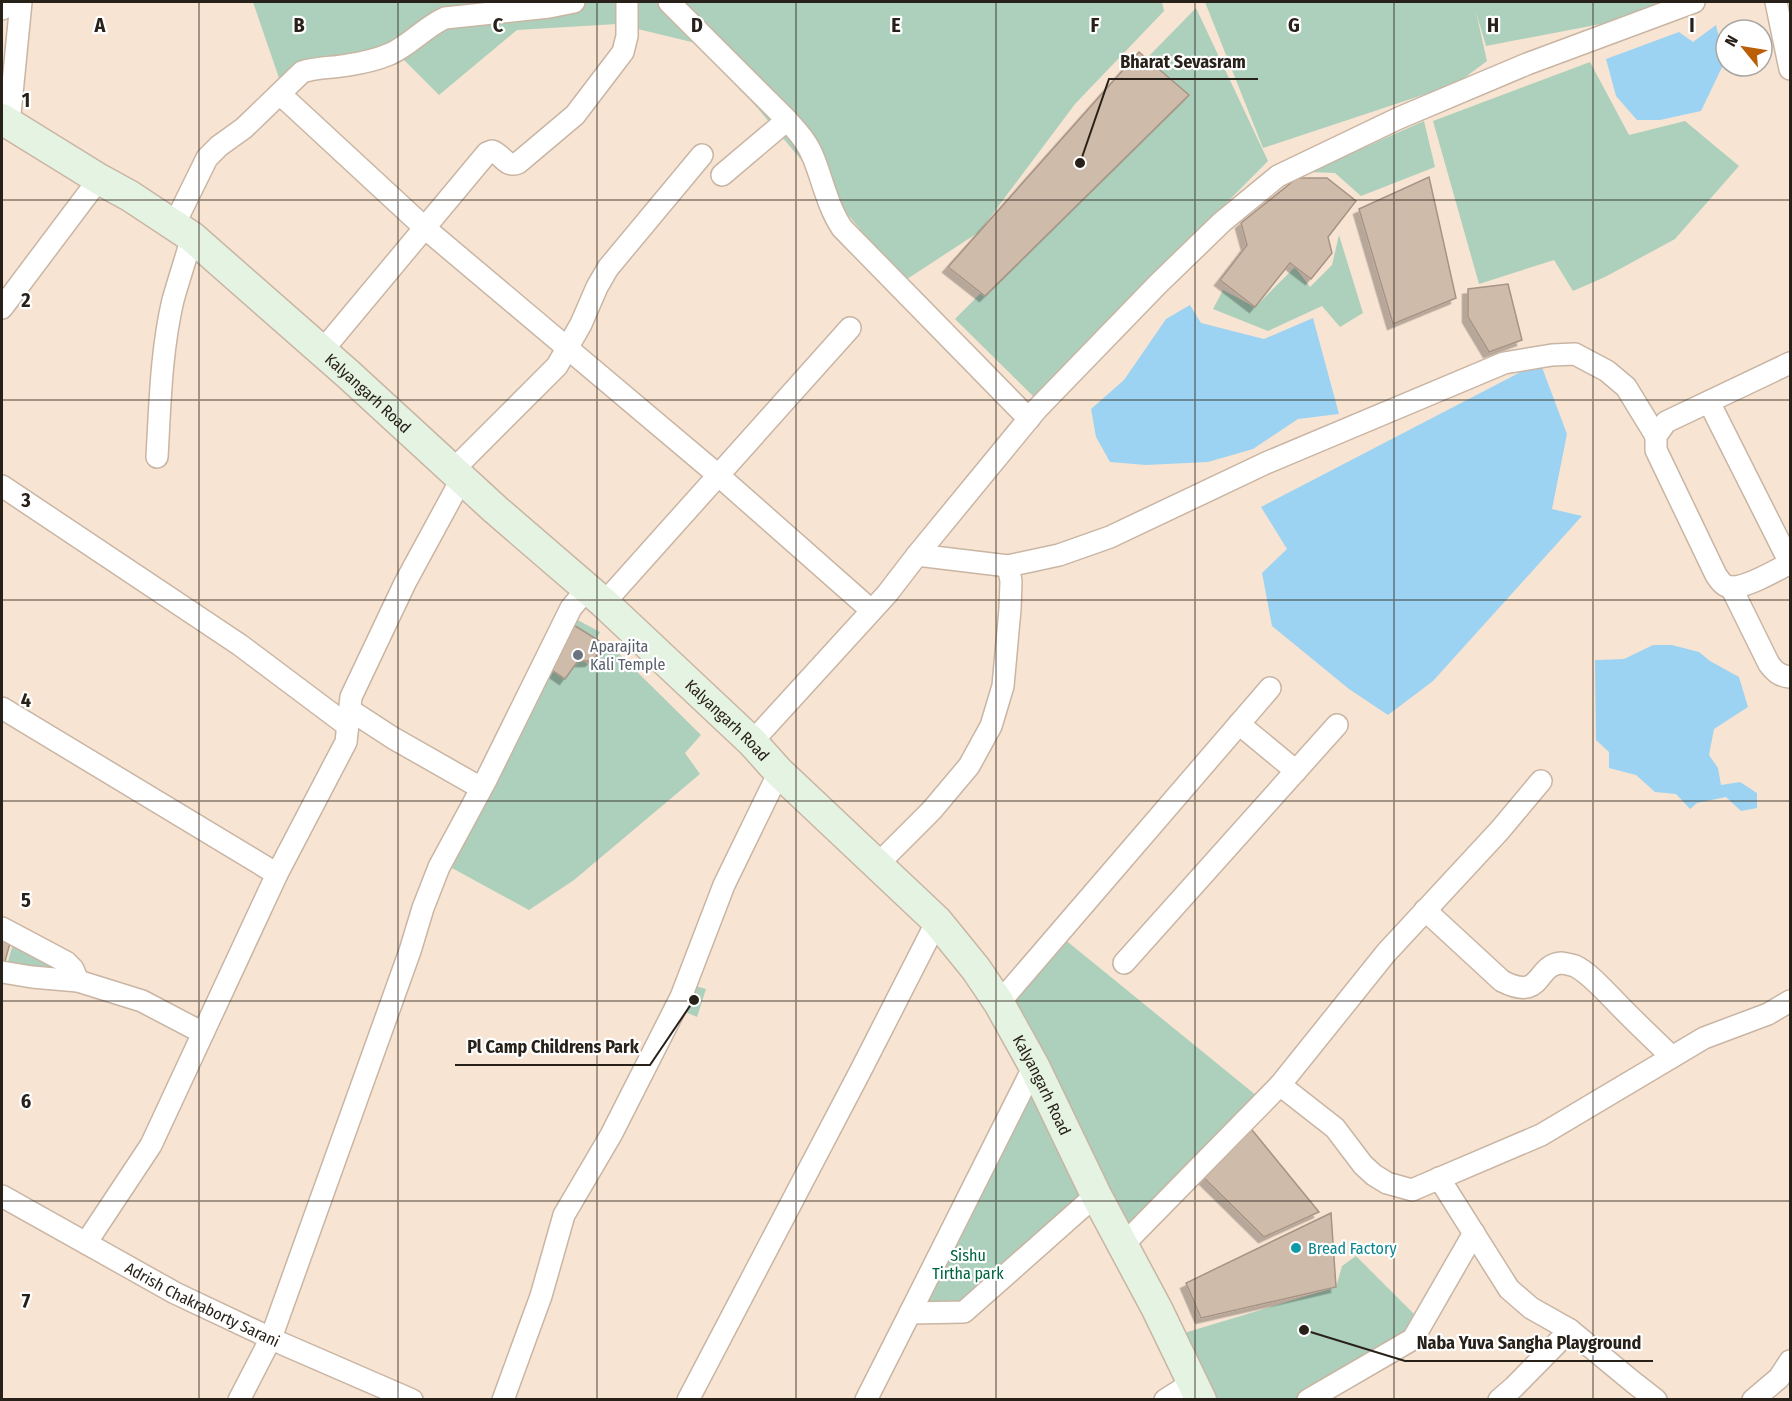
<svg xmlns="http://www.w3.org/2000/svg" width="1792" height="1401" viewBox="0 0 1792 1401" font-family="'Fira Sans Condensed',sans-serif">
  <defs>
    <filter id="shadow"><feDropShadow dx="-5.5" dy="5.5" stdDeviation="0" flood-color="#0004"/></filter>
  </defs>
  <rect width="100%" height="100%" fill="#f8e4d2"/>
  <g fill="#acd0bb">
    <path d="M253,2H475L490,5L493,2H1162L1164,11L1075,104L979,232L904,281L704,45L617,24L517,30L439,95L404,60L347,76L279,78Z"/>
    <path d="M1205,2H1661L1663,12L1486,46L1476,12L1487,61L1456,84L1263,148Z"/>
    <path d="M1196,8L1268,161L1034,397L955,319L1179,93L1146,59Z"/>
    <path d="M1590,62L1629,135L1685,121L1739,166L1675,239L1605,277L1573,291L1554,260L1479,284L1433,121Z"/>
    <path d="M1424,121L1435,167L1361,196L1335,173L1309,172Z"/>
    <path d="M1339,235L1363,313L1340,327L1322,306L1268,331L1213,309L1223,290L1255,307L1295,267L1310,287L1332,265Z"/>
    <path d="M570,616L600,632L584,661L592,668L605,650L608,643L701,735L685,753L700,774L574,880L529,910L452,868L510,755Z"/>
    <path d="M1058,934L1257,1096L1123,1245L1093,1186L964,1306L920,1308L1036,1075L999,1003Z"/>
    <path d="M14,941L68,971L6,968Z"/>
    <path d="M692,985L706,989L697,1017L681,1010Z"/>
    <path d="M1356,1256L1422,1322L1315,1399H1201L1171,1337L1336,1287L1342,1266Z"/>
  </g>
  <g fill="#9dd3f2">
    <path d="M1716,25L1725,61L1701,111L1660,120H1637L1616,96L1606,59L1679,32L1693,42Z"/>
    <path d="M1190,305L1201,323L1264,339L1313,318L1339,414L1298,419L1253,449L1208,462L1146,465L1110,462L1096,437L1091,409L1124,380L1166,319Z"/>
    <path d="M1540,362L1567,434L1552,509L1582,516L1433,681L1388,715L1349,689L1272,626L1262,573L1287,549L1261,507Z"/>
    <path d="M1653,645H1672L1699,652L1710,661L1739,677L1748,707L1714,729L1709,755L1718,768L1721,785L1740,782L1757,793V808L1741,811L1726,797L1697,803L1690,809L1676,794L1655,792L1636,775L1609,768V752L1596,740L1595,660L1624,659Z"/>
  </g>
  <g fill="#cfbbaa" stroke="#a79484" stroke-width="1.5" filter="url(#shadow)">
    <path d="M1139,52L1189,95L985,296L948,267Z"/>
    <path d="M1429,177L1456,298L1393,324L1359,209Z"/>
    <path d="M1297,178H1327L1356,201L1328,237L1332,253L1311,279L1290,263L1255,307L1220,280L1247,245L1241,223Z"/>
    <path d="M1508,284L1522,340L1489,352L1468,317V289Z"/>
    <path d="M569,622L601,642L605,650L590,661H578L565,679L549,668Z"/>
    <path d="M2,931L12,936L2,972Z"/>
    <path d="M1248,1125L1319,1212L1264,1237L1201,1175Z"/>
    <path d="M1331,1213L1336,1287L1201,1318L1186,1283Z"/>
  </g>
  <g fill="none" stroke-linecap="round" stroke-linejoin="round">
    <defs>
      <g id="minor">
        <path d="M669,2L787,120C798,132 808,143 814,159C823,182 828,207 842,228L1029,419"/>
        <path d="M1776,2L1790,69"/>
        <path d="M2,9L15,2"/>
        <path d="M280,94L426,229L718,475L871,610"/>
        <path d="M9,124L21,2"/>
        <path d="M722,175L787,120"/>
        <path d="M174,225L207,158L219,146L244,128L302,72C317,67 333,68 348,65C362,63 378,59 390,54C410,45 425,27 445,18L549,7L574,2"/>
        <path d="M2,308L99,179"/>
        <path d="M322,351L487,153L492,151C502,154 506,168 518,163L575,115L623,52L627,36V2"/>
        <path d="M1790,363L1666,422L1656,436V450L1716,575C1720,581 1724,587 1731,587C1746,588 1777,570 1790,563"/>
        <path d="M1709,402L1790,563"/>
        <path d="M157,457C160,405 161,351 173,300C179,279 186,258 192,237"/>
        <path d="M453,470L557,366L581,324L597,287L608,268L702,155"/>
        <path d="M2,486L240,645L348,726"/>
        <path d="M917,555L1008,566L1059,555L1110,537L1266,463L1504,363L1552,355L1575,354L1607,371L1626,387L1656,436"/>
        <path d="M1731,587L1769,664C1775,672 1780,676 1790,677"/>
        <path d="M604,603L850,328"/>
        <path d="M2,708L277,874"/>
        <path d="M350,710L393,738L481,788"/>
        <path d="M1239,724L1296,771"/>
        <path d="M752,742L887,594L917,555L1036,410L1158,284L1222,222L1278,176L1399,118L1527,64L1694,2"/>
        <path d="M878,864L932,810L969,766L991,726L1003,686L1010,609L1011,581L1008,566"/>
        <path d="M1425,910L1502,981C1543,1002 1535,965 1561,963C1565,963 1571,965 1575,966C1589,973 1602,988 1613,999C1632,1019 1652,1038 1672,1057"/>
        <path d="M2,928L66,962L73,969L78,981"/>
        <path d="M1124,963L1337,725"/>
        <path d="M2,972L32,977L78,981L142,1001L203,1033"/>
        <path d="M999,1003L1270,688"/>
        <path d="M1034,1066L910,1313L964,1312L1096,1195"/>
        <path d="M1280,1085L1335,1128L1363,1165L1374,1175L1387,1183L1412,1190L1541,1135L1704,1038L1768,1014L1790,1001"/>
        <path d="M1439,1178L1509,1289L1531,1308L1570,1330L1633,1382L1656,1400"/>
        <path id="s1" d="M2,1196L175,1293L283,1344L412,1400"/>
        <path d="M86,1243L151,1145L277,874L346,742L351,697L405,583L462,478"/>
        <path d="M1123,1245L1280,1085L1386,953L1500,830L1541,781"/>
        <path d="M239,1400L271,1338L410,951L423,908L439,867L486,780L571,608L587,589"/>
        <path d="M503,1400L541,1296L564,1215L611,1135L681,997L724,885L779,772"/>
        <path d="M688,1400L862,1068L937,921"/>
        <path d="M866,1400L910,1313"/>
        <path d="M1165,1400L1193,1382"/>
        <path d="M1308,1400L1413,1339L1474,1233"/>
        <path d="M1499,1400L1514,1387L1570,1330"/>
        <path d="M1753,1400L1779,1378L1790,1361"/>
      </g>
      <g id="secondary">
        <path id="s2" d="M2,119L99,179L130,196L192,237L348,374L496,510L604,603L752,742L779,772L937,921L976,969L999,1003L1034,1066L1096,1195L1157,1309L1201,1400"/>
      </g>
    </defs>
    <use href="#minor" stroke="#c9b5a4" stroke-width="24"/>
    <use href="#secondary" stroke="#c9b5a4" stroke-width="33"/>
    <use href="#minor" stroke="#fff" stroke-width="21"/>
    <use href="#secondary" stroke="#e5f3e2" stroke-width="30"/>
  </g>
  <path fill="none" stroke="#28211a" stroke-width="1.5" stroke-opacity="0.55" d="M199,2V1400M398,2V1400M597,2V1400M796,2V1400M996,2V1400M1195,2V1400M1394,2V1400M1593,2V1400M2,200H1790M2,400H1790M2,600H1790M2,801H1790M2,1001H1790M2,1201H1790"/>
  <circle fill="#6b7280" stroke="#fff" stroke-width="2" cx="578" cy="655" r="6"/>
  <circle fill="#0f9aa8" stroke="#fff" stroke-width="2" cx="1296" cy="1248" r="6"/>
  <g text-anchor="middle" stroke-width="4.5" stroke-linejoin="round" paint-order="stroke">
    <g font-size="16" fill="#28211a" stroke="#fff">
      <text dy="6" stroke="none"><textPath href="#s2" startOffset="459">Kalyangarh Road</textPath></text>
      <text dy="6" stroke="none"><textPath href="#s2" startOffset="945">Kalyangarh Road</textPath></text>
      <text dy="6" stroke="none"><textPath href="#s2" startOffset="1431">Kalyangarh Road</textPath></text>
      <text dy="6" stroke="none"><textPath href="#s1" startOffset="228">Adrish Chakraborty Sarani</textPath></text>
    </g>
    <g font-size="16" fill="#5b616d" stroke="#fff" text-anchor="start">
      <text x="590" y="652">Aparajita<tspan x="590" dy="18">Kali Temple</tspan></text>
    </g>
    <g font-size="16" fill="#0d838f" stroke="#fff" text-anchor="start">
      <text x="1308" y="1254">Bread Factory</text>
    </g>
    <g font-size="16" fill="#006440" stroke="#fff">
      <text x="968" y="1261">Sishu<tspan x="968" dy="18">Tirtha park</tspan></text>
    </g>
  </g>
  <g font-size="20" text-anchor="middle" font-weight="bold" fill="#28211a" stroke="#fff" stroke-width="4.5" stroke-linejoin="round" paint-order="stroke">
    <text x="100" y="32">A</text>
    <text x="299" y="32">B</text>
    <text x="498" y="32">C</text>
    <text x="697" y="32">D</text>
    <text x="896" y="32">E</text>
    <text x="1095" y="32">F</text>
    <text x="1294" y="32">G</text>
    <text x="1493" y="32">H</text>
    <text x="1692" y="32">I</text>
    <text x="26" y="107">1</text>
    <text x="26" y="307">2</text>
    <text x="26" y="507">3</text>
    <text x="26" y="707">4</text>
    <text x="26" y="907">5</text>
    <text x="26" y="1108">6</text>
    <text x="26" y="1308">7</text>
  </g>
  <path fill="none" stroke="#28211a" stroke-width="2" d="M1080 163L1109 79H1258M694 1000L650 1065H455M1304 1330L1405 1361H1653"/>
  <g fill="#28211a" stroke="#fff" stroke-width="2">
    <circle cx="1080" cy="163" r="6"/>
    <circle cx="694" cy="1000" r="6"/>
    <circle cx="1304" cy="1330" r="6"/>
  </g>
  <g font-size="18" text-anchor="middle" font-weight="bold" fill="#28211a" stroke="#fff" stroke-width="4.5" stroke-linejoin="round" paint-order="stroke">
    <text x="1183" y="68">Bharat Sevasram</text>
    <text x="553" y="1053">Pl Camp Childrens Park</text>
    <text x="1529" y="1349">Naba Yuva Sangha Playground</text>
  </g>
  <rect width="1792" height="1401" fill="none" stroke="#28211a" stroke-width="6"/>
  <g transform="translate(1744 48) rotate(300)"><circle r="28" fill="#ffffff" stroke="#a9a6a3" stroke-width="1.5"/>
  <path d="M0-4.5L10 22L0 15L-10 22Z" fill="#ba5e07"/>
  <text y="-9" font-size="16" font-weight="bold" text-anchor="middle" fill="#28211a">N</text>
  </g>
</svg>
